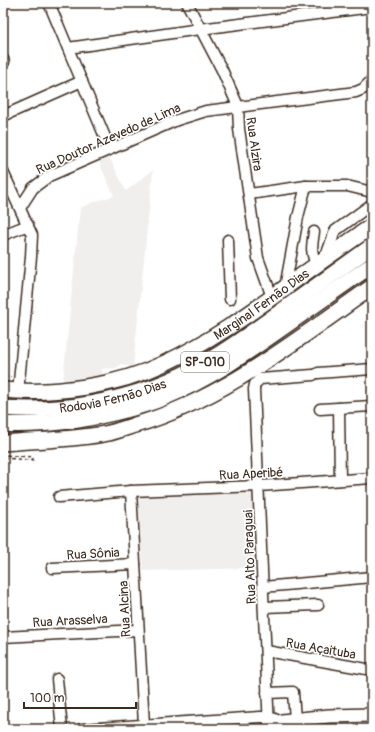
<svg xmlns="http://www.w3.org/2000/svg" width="375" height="732" viewBox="0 0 375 732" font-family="Pangolin,sans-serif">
  <rect width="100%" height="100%" fill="#fff"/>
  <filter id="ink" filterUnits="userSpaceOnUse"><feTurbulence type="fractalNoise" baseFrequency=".025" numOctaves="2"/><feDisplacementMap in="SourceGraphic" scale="8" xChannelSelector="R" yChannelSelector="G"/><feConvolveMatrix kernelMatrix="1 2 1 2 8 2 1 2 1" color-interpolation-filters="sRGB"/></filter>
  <g filter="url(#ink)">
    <g fill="#f1efee">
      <path d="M109,157L126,191L153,170L133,368L122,364L116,368L102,369V375L63,381L80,208L96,201L114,196L99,162Z"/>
      <path d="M252,492L255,568L143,571L138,497Z"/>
    </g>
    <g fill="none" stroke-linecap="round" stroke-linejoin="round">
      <defs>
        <g id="minor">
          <path d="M49,3L110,149"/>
          <path d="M187,3L222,70L238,106L239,129L258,258L272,297"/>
          <path d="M68,48L200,29L372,7"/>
          <path d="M3,59L4,62"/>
          <path d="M3,116L82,81"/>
          <path d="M3,172L32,235L31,257L18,392"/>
          <path d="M249,194L306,186"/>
          <path d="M20,208L33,188L49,176L177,120L206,111L356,92L363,89L372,80"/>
          <path d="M314,232C312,245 310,253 317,265"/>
          <path d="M3,235L28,225"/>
          <path d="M228,240L230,299"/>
          <path d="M325,259L335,231L372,204"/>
          <path d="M285,288L298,217L306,186H347L372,192"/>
          <path d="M318,373L372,369"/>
          <path d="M339,408L340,480"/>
          <path d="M320,409L372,406"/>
          <path d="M131,491L144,725"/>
          <path d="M59,497L131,491L259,486L372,478"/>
          <path d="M52,568L135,564"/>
          <path d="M263,587L372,577"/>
          <path d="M264,607L318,605"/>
          <path d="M3,637L138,630"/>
          <path d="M266,651L372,670"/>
          <path d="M57,679L62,729"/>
          <path d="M267,693L293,692L295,720"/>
          <path d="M82,729L260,717H268L275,719"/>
          <path d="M269,729L254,389L255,384L260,379L313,375"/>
        </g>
        <path id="major" d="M274,729L282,721L329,716L372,715"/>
        <g id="highway">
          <path id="s1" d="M3,390C56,395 117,386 165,363C208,343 248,315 286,287C314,266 343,246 372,226"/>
          <path id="s2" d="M3,408C53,412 106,404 153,387C197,372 237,343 276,315C308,292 340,269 372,246"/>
          <path d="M3,424C28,426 54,423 78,420C107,415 136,409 163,398C209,379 247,353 288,324C316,304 344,284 372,265"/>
          <path d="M3,443C38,440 74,440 109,433C117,431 126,428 135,425C224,399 297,339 372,287"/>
        </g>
      </defs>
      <use href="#minor" stroke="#3b2a1e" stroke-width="13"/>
      <use href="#major" stroke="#3b2a1e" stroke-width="16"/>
      <use href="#highway" stroke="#3b2a1e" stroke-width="18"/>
      <g stroke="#3b2a1e" stroke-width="1.5" stroke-dasharray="4 3" stroke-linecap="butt">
        <path d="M3,377H11"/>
        <path d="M3,458L33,460V457L3,455"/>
      </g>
      <use href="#minor" stroke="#fff" stroke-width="10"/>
      <use href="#major" stroke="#fff" stroke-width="13"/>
      <use href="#highway" stroke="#fff" stroke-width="15"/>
    </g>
  </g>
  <g text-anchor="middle" stroke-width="3.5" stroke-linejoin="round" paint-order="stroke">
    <rect fill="#fff" stroke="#766a62" stroke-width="1" x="181" y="352" width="48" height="20" rx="3"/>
    <g font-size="12" font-weight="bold" fill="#3b2a1e">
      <text x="205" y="366">SP-010</text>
    </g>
    <g font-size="13" fill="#3b2a1e" stroke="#fff">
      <text transform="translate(108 138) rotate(-24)" y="5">Rua Doutor Azevedo de Lima</text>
      <text transform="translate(255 144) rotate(82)" y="5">Rua Alzira</text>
      <text dy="5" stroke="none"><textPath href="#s1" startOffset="279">Marginal Fernão Dias</textPath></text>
      <text dy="5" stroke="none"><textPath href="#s2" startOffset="111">Rodovia Fernão Dias</textPath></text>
      <text transform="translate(251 473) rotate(-3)" y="5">Rua Aperibé</text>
      <text transform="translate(93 553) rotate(-3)" y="5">Rua Sônia</text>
      <text transform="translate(249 557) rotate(-92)" y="5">Rua Alto Paraguai</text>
      <text transform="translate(124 609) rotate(-93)" y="5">Rua Alcina</text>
      <text transform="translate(70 620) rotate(-3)" y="5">Rua Arasselva</text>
      <text transform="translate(321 648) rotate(10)" y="5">Rua Açaituba</text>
    </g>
  </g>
  <rect width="375" height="732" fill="none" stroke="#fff" stroke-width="16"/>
  <rect x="8" y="8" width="359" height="716" fill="none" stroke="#3b2a1e" stroke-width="1.5" filter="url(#ink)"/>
  <path d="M24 702v6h112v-6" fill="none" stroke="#3b2a1e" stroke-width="2"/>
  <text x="30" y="702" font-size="12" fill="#3b2a1e" stroke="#ffffff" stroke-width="3" paint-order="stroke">100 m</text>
</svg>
